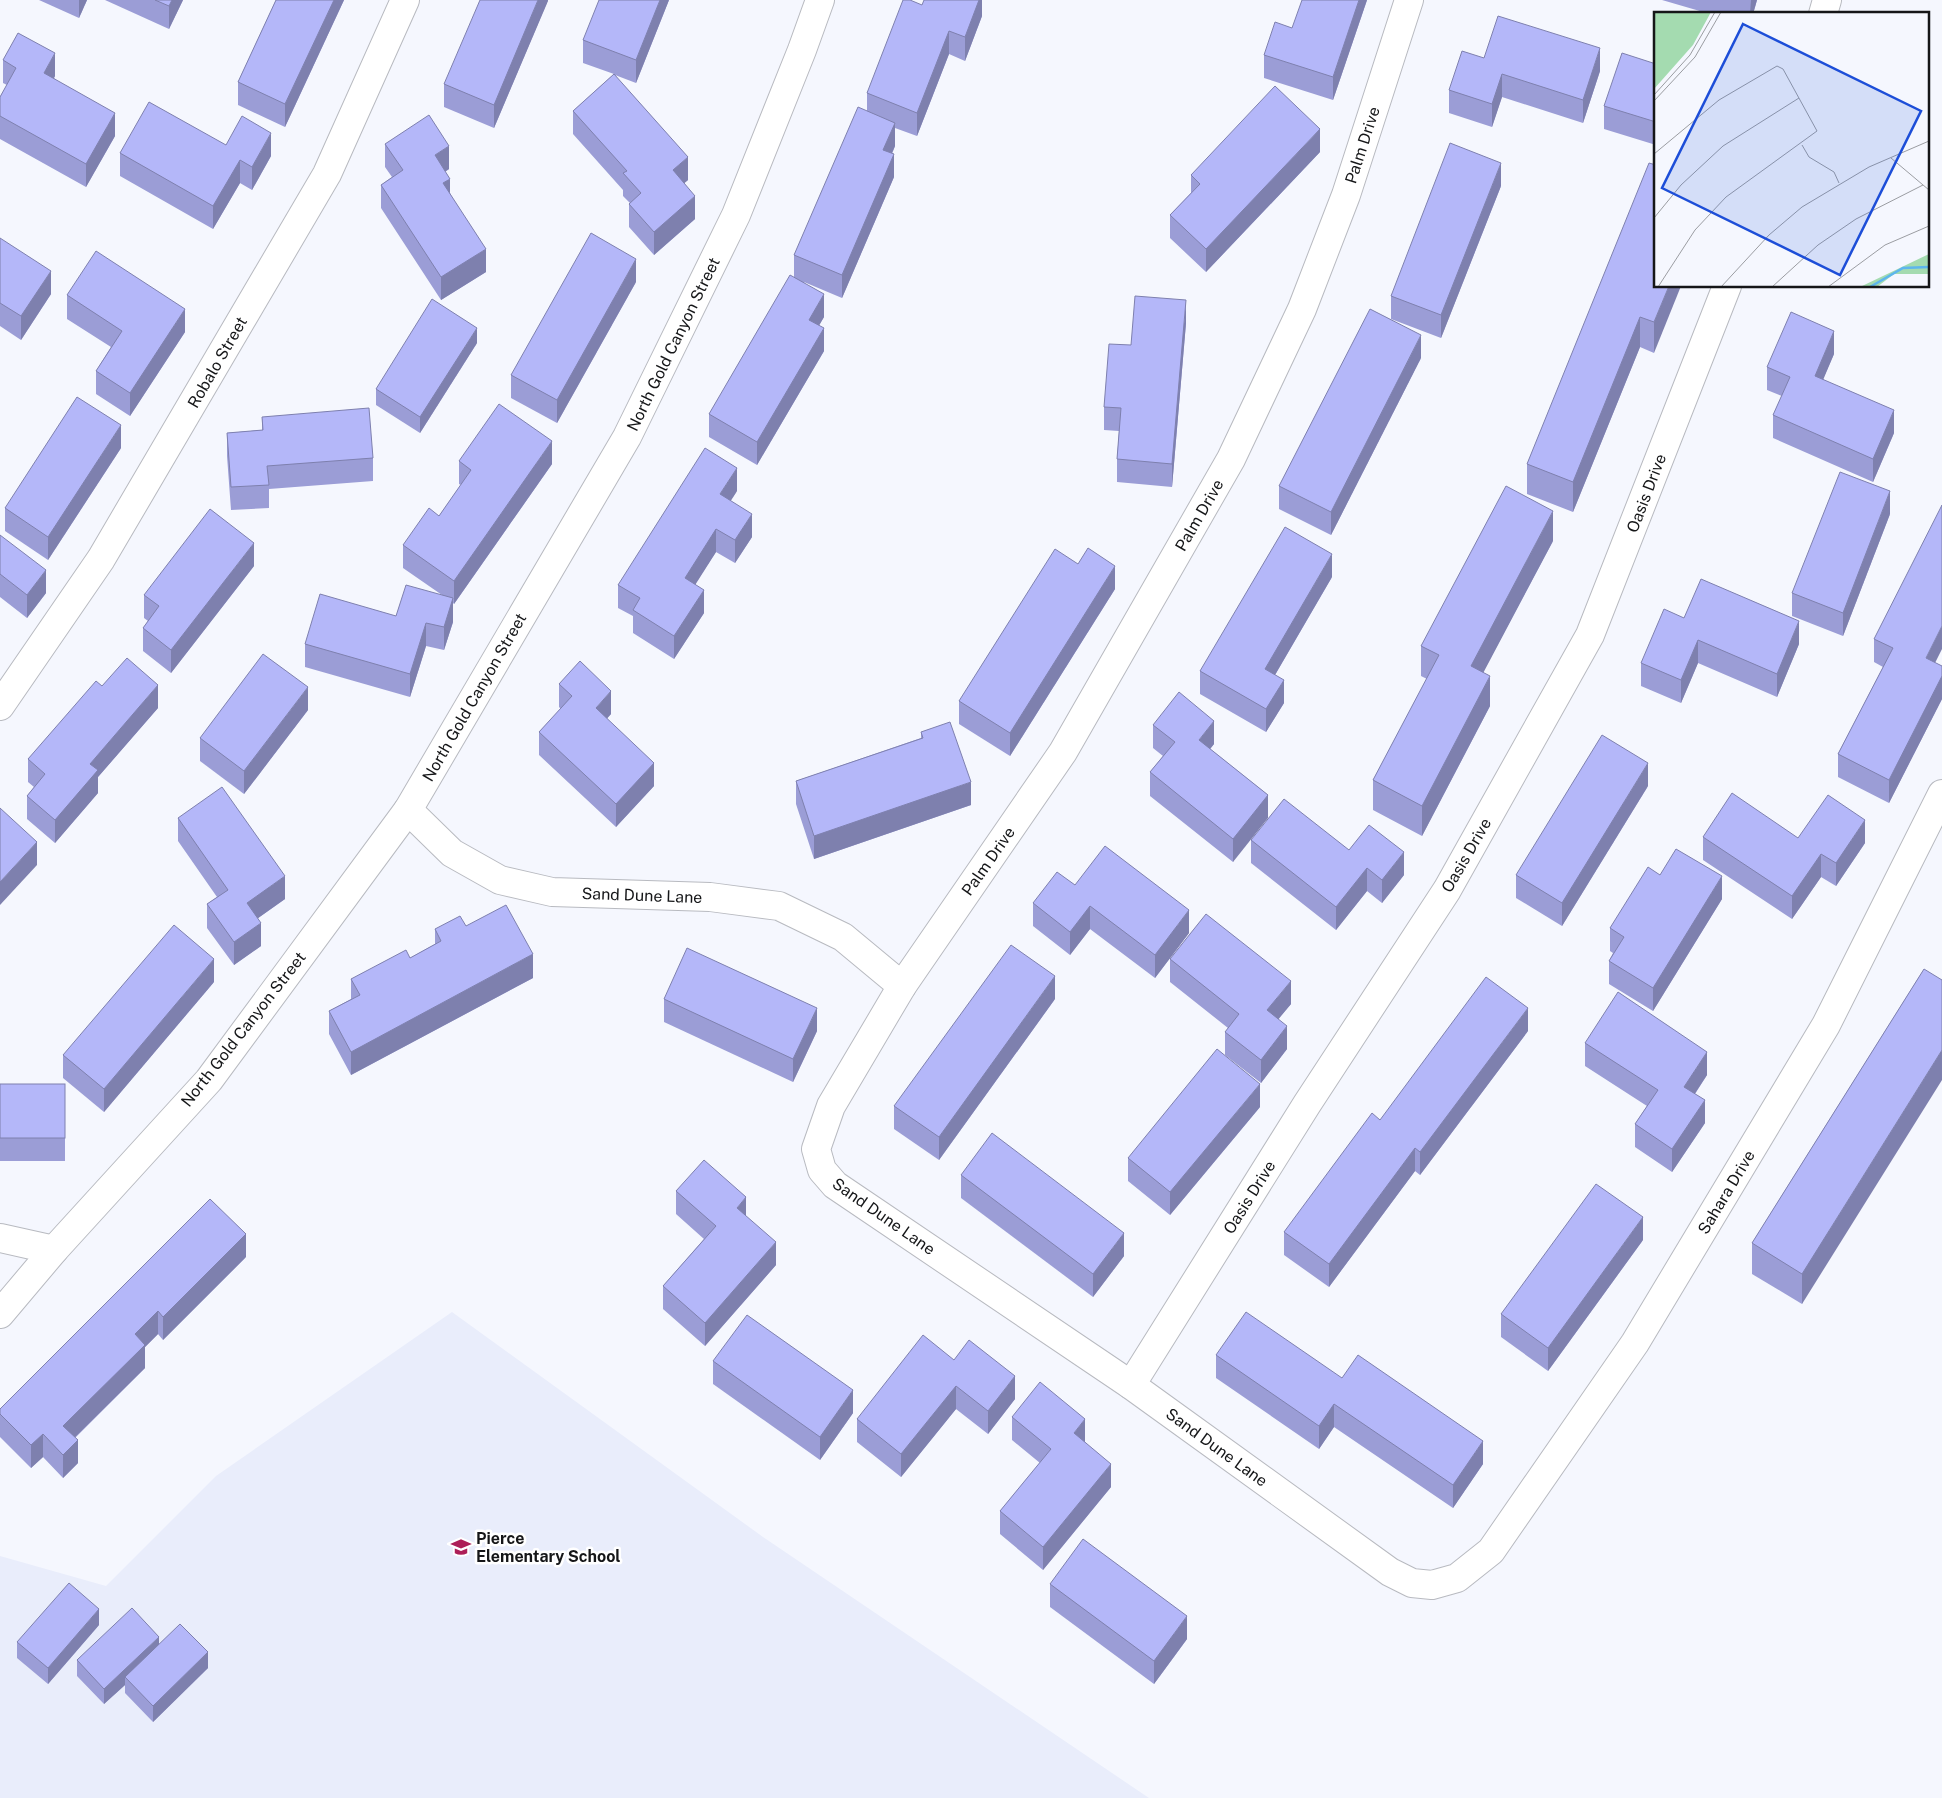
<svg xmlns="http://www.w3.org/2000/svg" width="1942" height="1798" viewBox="0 0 1942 1798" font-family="'Public Sans',sans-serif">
  <rect width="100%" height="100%" fill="#f5f7fe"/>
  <path fill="#e9edfb" d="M452,1312L763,1537L1149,1798H0V1556L106,1586L216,1476Z"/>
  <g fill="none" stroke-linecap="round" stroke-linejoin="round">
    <defs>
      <g id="minor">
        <path d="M1409,0L1346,195L1302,309L1231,459L1063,752L902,986L831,1106L816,1149L822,1170L835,1185L1131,1385L1390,1572L1412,1583L1432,1585L1457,1578L1491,1551L1635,1343L1826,1025L1942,794"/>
        <path d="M1823,14L1827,0"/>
        <path d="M0,706L101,559L327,174L405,0"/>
        <path d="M408,810L452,853L500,880L552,892L710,897L779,906L843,937L902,986"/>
        <path d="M0,1238L54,1250"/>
        <path d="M0,1314L54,1250L209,1080L408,810L627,437L736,215L802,50L820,0"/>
        <path d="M1131,1385L1307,1104L1447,890L1590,635L1727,286"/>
      </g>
    </defs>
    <use href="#minor" stroke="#b8bac0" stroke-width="30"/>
    <use href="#minor" stroke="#fff" stroke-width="28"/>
  </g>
  <g fill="#9b9dd6">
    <path d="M39,0H87L79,18Z"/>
    <path d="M105,0H183L169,29Z"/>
    <path d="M276,0H344L285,127L238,105V82Z"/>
    <path d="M548,0L494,128L444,107V84Z"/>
    <path d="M669,0L636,83L615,75L688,180L684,183L695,219L654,255L629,227V204L630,203L623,196V190L573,134V111L614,74L583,63V40Z"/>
    <path d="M982,0V16L965,61L949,54L917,136L895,128V146L892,154L894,177L842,298L804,282L824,317L819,325L824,351L757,465L709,437V414L794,277V255L867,111V93L922,5Z"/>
    <path d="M1367,0L1333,100L1264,78V55L1292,28Z"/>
    <path d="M1662,0H1757L1753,14H1710Z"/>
    <path d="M1484,58L1600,71L1583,123L1502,97L1492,127L1449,113V90Z"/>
    <path d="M3,60L55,76L54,78L115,136L86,187L0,139V97L7,85L3,83Z"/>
    <path d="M1656,64V145L1604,129V106Z"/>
    <path d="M385,144L449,169L445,172L450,193L486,272L441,300L381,208V185L392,177L385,167Z"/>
    <path d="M226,145L271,156L252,190L240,183L213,229L120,176V153Z"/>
    <path d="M1320,152L1206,272L1170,238V215L1191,193V175Z"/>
    <path d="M1656,165L1654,353L1640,347L1573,512L1527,494V464Z"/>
    <path d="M1501,186L1441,338L1391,319V296Z"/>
    <path d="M0,238L51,294L21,340L0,326Z"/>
    <path d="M636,282L557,423L511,398V375Z"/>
    <path d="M67,295L185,332L130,416L96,394V371L111,347L67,319Z"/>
    <path d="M1186,323L1172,487L1117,482V459L1119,431L1104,430V407L1131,345Z"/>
    <path d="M477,343L420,433L376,405V389Z"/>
    <path d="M1834,354L1823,379L1894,433L1873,482L1773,438V415L1782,396L1767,390V367Z"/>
    <path d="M1421,358L1331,535L1279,509V486Z"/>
    <path d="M262,417L373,458V481L269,489V508L231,510L227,456V433L262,430Z"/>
    <path d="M121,448L48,560L5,531V508Z"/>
    <path d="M459,461L552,464L454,604L453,603V622L444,650L426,646L410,697L305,667V644L396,616L442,595L403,568V545L439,516L461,485L459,484Z"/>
    <path d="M737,491L730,501L752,537L735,563L716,552L695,584L704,613L674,659L633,633V616L618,608V585Z"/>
    <path d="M1890,514L1843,636L1792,616V593Z"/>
    <path d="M0,535L46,593L27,618L0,597Z"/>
    <path d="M1553,541L1483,672L1490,706L1422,836L1373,810V780L1427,679L1421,676V646Z"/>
    <path d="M1078,564L1115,589L1010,756L959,724V701Z"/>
    <path d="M254,566L171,673L143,651V628L148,621L144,618V595Z"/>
    <path d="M1332,577L1275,675L1284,703L1266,732L1200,694V671Z"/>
    <path d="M1684,618L1799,644L1777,697L1698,663L1681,703L1641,686V663Z"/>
    <path d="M1874,639L1935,663L1942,666V699L1889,803L1838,777V754L1883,667L1874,662Z"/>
    <path d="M559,684L611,714L607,718L654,786L616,827L539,755V732L561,709L559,707Z"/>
    <path d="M102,686L158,708L98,777V793L55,843L27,819V796L34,787L28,782V759Z"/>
    <path d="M308,710L244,794L200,761V738Z"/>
    <path d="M1153,725L1214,744L1210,749L1268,795L1233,862L1150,796V772L1163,756L1153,748Z"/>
    <path d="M921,732L971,805L814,859L796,804V781L921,738Z"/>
    <path d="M1648,786L1562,926L1516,898V875Z"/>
    <path d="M178,818L285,899L258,918L261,946L234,965L207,928V904L217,897L178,841Z"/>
    <path d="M1703,837L1798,838L1865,843L1836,886L1821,877L1792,919L1703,860Z"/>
    <path d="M1251,840L1349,850L1404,875L1382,903L1367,891L1336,930L1251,863Z"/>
    <path d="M1660,875L1722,899L1653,1011L1609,984V961L1613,953L1610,951V928Z"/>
    <path d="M1075,885L1189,933L1155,978L1090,929L1070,955L1033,926V903Z"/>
    <path d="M466,926L533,978L351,1075L329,1034V1011L351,999V979L410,958L435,944V929Z"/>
    <path d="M1170,959L1291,1004L1278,1019L1287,1049L1261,1083L1225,1055V1032L1228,1028L1170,982Z"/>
    <path d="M1924,969L1802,1304L1752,1274V1243Z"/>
    <path d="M214,982L104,1112L63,1078V1055Z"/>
    <path d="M664,999L817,1031L793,1082L664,1022Z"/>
    <path d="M1055,999L939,1160L894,1129V1106Z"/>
    <path d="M1528,1031L1420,1175L1415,1171L1329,1287L1284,1255V1232L1380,1120Z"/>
    <path d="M1585,1043L1707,1075L1695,1094L1705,1123L1672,1172L1635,1147V1124L1647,1106L1585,1066Z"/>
    <rect x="0" y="1084" width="65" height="77"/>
    <path d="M1260,1107L1170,1215L1128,1181V1158Z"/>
    <path d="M961,1175L1124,1256L1093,1297L961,1198Z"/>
    <path d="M676,1191L746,1216L776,1265L705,1346L663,1309V1286L704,1239L676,1214Z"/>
    <path d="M1643,1240L1548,1371L1501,1337V1314Z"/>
    <path d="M246,1257L163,1340L158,1334L145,1347V1368L75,1438L78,1463L63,1478L43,1457L31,1468L0,1437V1409Z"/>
    <path d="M1216,1355L1342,1378L1483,1464L1453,1508L1334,1427L1319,1449L1216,1378Z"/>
    <path d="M954,1360L1015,1399L988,1434L956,1409L901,1477L857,1442V1419Z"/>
    <path d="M713,1361L853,1413L820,1460L713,1384Z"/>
    <path d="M1012,1417L1085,1442L1111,1487L1043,1570L1000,1534V1511L1040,1463L1012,1440Z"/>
    <path d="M1050,1584L1187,1639L1154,1684L1050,1607Z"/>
    <path d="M99,1625L48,1684L17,1658V1642Z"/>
    <path d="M159,1644L208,1668L153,1722L125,1693V1685L104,1704L77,1676V1660Z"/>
  </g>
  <g fill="#7e80ae">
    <path d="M79,0H87L79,18Z"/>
    <path d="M172,0H183L169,29V6Z"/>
    <path d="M334,0H344L285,127V104Z"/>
    <path d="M538,0H548V1L494,128V105Z"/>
    <path d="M660,0H669L636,83V60Z"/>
    <path d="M979,0H982V16L965,61V37Z"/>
    <path d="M1359,0H1367L1333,100V77Z"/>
    <path d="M1751,0H1757L1753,14H1750Z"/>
    <path d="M949,31V54L917,136V113Z"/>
    <path d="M1600,48V71L1583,123V100Z"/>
    <path d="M55,53V76L44,96V73Z"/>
    <path d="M1502,74V97L1492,127V104Z"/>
    <path d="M115,113V136L86,187V164Z"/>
    <path d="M895,123V146L883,173V150Z"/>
    <path d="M1320,129V152L1206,272V249Z"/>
    <path d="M271,133V156L252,190V167Z"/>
    <path d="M449,146V169L435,178V155Z"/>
    <path d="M894,154V177L842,298V275Z"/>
    <path d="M688,157V180L673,193V170Z"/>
    <path d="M240,160V183L213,229V206Z"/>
    <path d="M1501,163V186L1441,338V315Z"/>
    <path d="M450,179V202L443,183Z"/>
    <path d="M695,196V219L654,255V232Z"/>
    <path d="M486,249V272L441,300V277Z"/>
    <path d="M636,259V282L557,423V400Z"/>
    <path d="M51,271V294L21,340V316Z"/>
    <path d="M1669,286H1681L1654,353V322Z"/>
    <path d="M824,294V317L809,343V320Z"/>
    <path d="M1186,300V323L1172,487V464Z"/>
    <path d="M185,309V332L130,416V393Z"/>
    <path d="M1640,317V347L1573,512V482Z"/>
    <path d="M477,328V343L420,433V417Z"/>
    <path d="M824,328V351L757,465V442Z"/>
    <path d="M1834,331V354L1815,399V376Z"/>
    <path d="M1421,335V358L1331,535V512Z"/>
    <path d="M1894,410V433L1873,482V459Z"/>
    <path d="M121,425V448L48,560V537Z"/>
    <path d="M552,441V464L454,604V581Z"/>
    <path d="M737,468V491L720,518V494Z"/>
    <path d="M1890,491V514L1843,636V613Z"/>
    <path d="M1553,511V541L1471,696V666Z"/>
    <path d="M752,514V537L735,563V540Z"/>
    <path d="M716,529V552L685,601V578Z"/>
    <path d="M254,543V566L171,673V650Z"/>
    <path d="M1332,554V577L1265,692V669Z"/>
    <path d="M1115,566V589L1010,756V733Z"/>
    <path d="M46,570V593L27,618V595Z"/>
    <path d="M704,590V613L674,659V636Z"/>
    <path d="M453,598V622L444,650V627Z"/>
    <path d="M1799,621V644L1777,697V674Z"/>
    <path d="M426,623V646L410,697V674Z"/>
    <path d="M1942,626V649L1926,681V658Z"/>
    <path d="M1698,640V663L1681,703V680Z"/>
    <path d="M1490,676V706L1422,836V806Z"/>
    <path d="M1942,676V699L1889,803V780Z"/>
    <path d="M1284,680V703L1266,732V709Z"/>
    <path d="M158,685V708L98,777V793L55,843V820L90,764Z"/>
    <path d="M308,687V710L244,794V771Z"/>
    <path d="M611,691V714L596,731V708Z"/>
    <path d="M1214,721V744L1199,763V740Z"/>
    <path d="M654,763V786L616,827V804Z"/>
    <path d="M1648,763V786L1562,926V903Z"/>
    <path d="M971,782V805L814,859V836Z"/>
    <path d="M1268,795V818L1233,862V839Z"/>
    <path d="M1865,820V843L1836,886V863Z"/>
    <path d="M37,842V865L0,905V882Z"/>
    <path d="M1404,852V875L1382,903V880Z"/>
    <path d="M1821,854V877L1792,919V896Z"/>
    <path d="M1367,868V891L1336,930V907Z"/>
    <path d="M285,876V899L247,926V903Z"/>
    <path d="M1722,876V899L1653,1011V988Z"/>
    <path d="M1090,906V929L1070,955V932Z"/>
    <path d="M1189,910V933L1155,978V955Z"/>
    <path d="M261,923V946L234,965V942Z"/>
    <path d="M533,954V978L351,1075V1052Z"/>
    <path d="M214,959V982L104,1112V1089Z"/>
    <path d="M1055,976V999L939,1160V1137Z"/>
    <path d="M1291,981V1004L1267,1033V1010Z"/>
    <path d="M817,1008V1031L793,1082V1059Z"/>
    <path d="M1528,1008V1031L1420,1175V1152Z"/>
    <path d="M1287,1026V1049L1261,1083V1060Z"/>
    <path d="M1942,1050V1080L1802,1304V1274Z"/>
    <path d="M1707,1052V1075L1684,1110V1087Z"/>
    <path d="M1260,1084V1107L1170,1215V1192Z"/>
    <path d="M1705,1100V1123L1672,1172V1149Z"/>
    <path d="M1415,1148V1171L1329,1287V1264Z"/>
    <path d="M746,1197V1220L737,1208Z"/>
    <path d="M1643,1217V1240L1548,1371V1348Z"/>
    <path d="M1124,1233V1256L1093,1297V1274Z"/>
    <path d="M246,1234V1257L163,1340V1317Z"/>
    <path d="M776,1242V1265L705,1346V1323Z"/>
    <path d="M158,1311V1334L145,1347V1368L63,1449V1426L135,1334Z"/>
    <path d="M1015,1376V1399L988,1434V1411Z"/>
    <path d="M956,1386V1409L901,1477V1454Z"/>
    <path d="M853,1390V1413L820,1460V1437Z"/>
    <path d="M1334,1404V1427L1319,1449V1426Z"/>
    <path d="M1085,1419V1442L1074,1456V1433Z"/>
    <path d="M43,1434V1457L31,1468V1445Z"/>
    <path d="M78,1440V1463L63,1478V1455Z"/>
    <path d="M1483,1441V1464L1453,1508V1485Z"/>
    <path d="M1111,1464V1487L1043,1570V1547Z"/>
    <path d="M99,1609V1625L48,1684V1668Z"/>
    <path d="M1187,1616V1639L1154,1684V1661Z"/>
    <path d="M159,1637V1652L125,1677V1685L104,1704V1689Z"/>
    <path d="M208,1652V1668L153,1722V1706Z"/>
  </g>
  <g fill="#b4b7f9" stroke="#7e80ae">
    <path d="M155,0H172L169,6Z"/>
    <path d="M276,0H334L285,104L238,82Z"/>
    <path d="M480,0H538L494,105L444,84Z"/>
    <path d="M599,0H660L636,60L583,40Z"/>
    <path d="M903,0H910L922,5L924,0H979L965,37L949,31L917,113L867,93Z"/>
    <path d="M1302,0H1359L1333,77L1264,55L1275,22L1292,28Z"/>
    <path d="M1498,16L1600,48L1583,100L1502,74L1492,104L1449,90L1462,51L1484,58Z"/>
    <path d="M18,33L55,53L44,73L115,113L86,164L0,116V97L16,68L3,60Z"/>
    <path d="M1622,53L1656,64V122L1604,106Z"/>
    <path d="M614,74L688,157L673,170L695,196L654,232L629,204L641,193L623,173L627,171L573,111Z"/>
    <path d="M1275,86L1320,129L1206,249L1170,215L1200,184L1191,175Z"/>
    <path d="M149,102L226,145L242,116L271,133L252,167L240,160L213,206L120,153Z"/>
    <path d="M858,107L895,123L883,150L894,154L842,275L794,255Z"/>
    <path d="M429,115L449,146L435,155L450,179L443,183L486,249L441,277L381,185L403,170L385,144Z"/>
    <path d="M1450,143L1501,163L1441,315L1391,296Z"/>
    <path d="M1649,163L1656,165V286H1669L1654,322L1640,317L1573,482L1527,464Z"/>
    <path d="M591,233L636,259L557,400L511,375Z"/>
    <path d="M0,238L51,271L21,316L0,303Z"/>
    <path d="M96,251L185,309L130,393L96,371L122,331L67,295Z"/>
    <path d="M790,275L824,294L809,320L824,328L757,442L709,414Z"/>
    <path d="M1135,296L1186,300L1172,464L1117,459L1121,408L1104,407L1109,344L1131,345Z"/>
    <path d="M432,299L477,328L420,417L376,389Z"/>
    <path d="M1370,309L1421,335L1331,512L1279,486Z"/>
    <path d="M1791,312L1834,331L1815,376L1894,410L1873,459L1773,415L1790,377L1767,367Z"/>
    <path d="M77,397L121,425L48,537L5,508Z"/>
    <path d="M499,404L552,441L454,581L403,545L429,508L439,516L471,470L459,461Z"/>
    <path d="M369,408L373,458L267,466L269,485L231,487L227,433L263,430L262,417Z"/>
    <path d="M705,448L737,468L720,494L752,514L735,540L716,529L685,578L704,590L674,636L633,610L640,598L618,585Z"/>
    <path d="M1840,472L1890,491L1843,613L1792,593Z"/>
    <path d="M1506,486L1553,511L1471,666L1490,676L1422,806L1373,780L1439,655L1421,646Z"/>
    <path d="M1942,505V626L1926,658L1942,666V676L1889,780L1838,754L1893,648L1874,639Z"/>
    <path d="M210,509L254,543L171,650L143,628L159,606L144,595Z"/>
    <path d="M1285,527L1332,554L1265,669L1284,680L1266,709L1200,671Z"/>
    <path d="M0,535L46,570L27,595L0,574Z"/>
    <path d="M1088,548L1115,566L1010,733L959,701L1055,549L1078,564Z"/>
    <path d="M1701,579L1799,621L1777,674L1698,640L1681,680L1641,663L1664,609L1684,618Z"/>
    <path d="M406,585L453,598L444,627L426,623L410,674L305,644L320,594L396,616Z"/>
    <path d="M263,654L308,687L244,771L200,738Z"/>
    <path d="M127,658L158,685L90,764L98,770L55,820L27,796L45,774L28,759L96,681L102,686Z"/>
    <path d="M580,661L611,691L596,708L654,763L616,804L539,732L572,696L559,684Z"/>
    <path d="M1179,692L1214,721L1199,740L1268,795L1233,839L1150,772L1175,742L1153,725Z"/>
    <path d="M950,722L971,782L814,836L796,781L923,738L921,732Z"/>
    <path d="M1602,735L1648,763L1562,903L1516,875Z"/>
    <path d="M222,787L285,876L247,903L261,923L234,942L207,904L228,890L178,818Z"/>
    <path d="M1732,793L1798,838L1828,795L1865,820L1836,863L1821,854L1792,896L1703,837Z"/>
    <path d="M1284,799L1349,850L1369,825L1404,852L1382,880L1367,868L1336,907L1251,840Z"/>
    <path d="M0,808L37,842L0,882Z"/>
    <path d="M1105,846L1189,910L1155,955L1090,906L1070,932L1033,903L1057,872L1075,885Z"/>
    <path d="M1676,849L1722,876L1653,988L1609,961L1624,937L1610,928L1648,867L1660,875Z"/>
    <path d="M506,905L533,954L351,1052L329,1011L360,995L351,979L406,950L410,958L441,941L435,929L460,916L466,926Z"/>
    <path d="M1206,914L1291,981L1267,1010L1287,1026L1261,1060L1225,1032L1239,1014L1170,959Z"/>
    <path d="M174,925L214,959L104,1089L63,1055Z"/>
    <path d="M1011,945L1055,976L939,1137L894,1106Z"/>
    <path d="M687,948L817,1008L793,1059L664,999Z"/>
    <path d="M1924,969L1942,980V1050L1802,1274L1752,1243Z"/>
    <path d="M1486,977L1528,1008L1420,1152L1415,1148L1329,1264L1284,1232L1372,1113L1380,1120Z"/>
    <path d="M1618,992L1707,1052L1684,1087L1705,1100L1672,1149L1635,1124L1658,1090L1585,1043Z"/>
    <path d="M1217,1049L1260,1084L1170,1192L1128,1158Z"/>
    <rect x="0" y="1084" width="65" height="54"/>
    <path d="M992,1133L1124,1233L1093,1274L961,1175Z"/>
    <path d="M704,1160L746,1197L737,1208L776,1242L705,1323L663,1286L716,1226L676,1191Z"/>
    <path d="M1596,1184L1643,1217L1548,1348L1501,1314Z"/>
    <path d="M210,1199L246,1234L163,1317L158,1311L135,1334L145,1345L63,1426L78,1440L63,1455L43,1434L31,1445L0,1414V1409Z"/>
    <path d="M1246,1312L1342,1378L1358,1355L1483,1441L1453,1485L1334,1404L1319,1426L1216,1355Z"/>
    <path d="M747,1315L853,1390L820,1437L713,1361Z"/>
    <path d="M923,1335L954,1360L969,1340L1015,1376L988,1411L956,1386L901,1454L857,1419Z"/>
    <path d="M1040,1382L1085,1419L1074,1433L1111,1464L1043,1547L1000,1511L1051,1449L1012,1417Z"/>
    <path d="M1083,1539L1187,1616L1154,1661L1050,1584Z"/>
    <path d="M69,1583L99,1609L48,1668L17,1642Z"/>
    <path d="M132,1608L159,1637L104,1689L77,1660Z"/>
    <path d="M180,1624L208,1652L153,1706L125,1677Z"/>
  </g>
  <defs>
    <symbol id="school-bare" viewBox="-9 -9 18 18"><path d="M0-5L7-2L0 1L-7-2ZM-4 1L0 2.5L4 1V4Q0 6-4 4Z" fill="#ad1e57" stroke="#fff" stroke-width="2.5" paint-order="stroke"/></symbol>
  </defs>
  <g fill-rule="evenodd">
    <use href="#school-bare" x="447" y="1533" width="28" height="28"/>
  </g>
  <g text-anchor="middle" stroke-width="5" stroke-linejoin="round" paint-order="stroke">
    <g font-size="16" fill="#151618" stroke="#fff">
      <text transform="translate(1362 145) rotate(-72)" y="6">Palm Drive</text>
      <text transform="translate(673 344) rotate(-64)" y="6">North Gold Canyon Street</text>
      <text transform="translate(217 362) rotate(-60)" y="6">Robalo Street</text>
      <text transform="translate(1646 493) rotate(-69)" y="6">Oasis Drive</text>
      <text transform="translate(1199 515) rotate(-60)" y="6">Palm Drive</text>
      <text transform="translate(474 697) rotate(-60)" y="6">North Gold Canyon Street</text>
      <text transform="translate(1466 855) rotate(-60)" y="6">Oasis Drive</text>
      <text transform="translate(988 861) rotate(-55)" y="6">Palm Drive</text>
      <text transform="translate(642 895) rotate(2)" y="6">Sand Dune Lane</text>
      <text transform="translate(243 1029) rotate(-52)" y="6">North Gold Canyon Street</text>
      <text transform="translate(1726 1192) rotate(-59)" y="6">Sahara Drive</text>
      <text transform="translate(1249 1197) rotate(-58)" y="6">Oasis Drive</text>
      <text transform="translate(884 1216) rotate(35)" y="6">Sand Dune Lane</text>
      <text transform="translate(1217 1447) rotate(36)" y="6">Sand Dune Lane</text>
    </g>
    <g font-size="16" font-weight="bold" fill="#151618" stroke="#fff" text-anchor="start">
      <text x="476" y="1544">Pierce<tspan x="476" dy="18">Elementary School</tspan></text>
    </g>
  </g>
  <g transform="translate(1654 12)">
    <rect width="275" height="275" fill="#f5f7fe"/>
    <path d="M0,0H57L39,33L0,77ZM275,242V262H240L223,275H206Z" fill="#a4dbb0"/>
    <path fill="none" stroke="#5db6ed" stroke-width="2.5" d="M216,275L249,256L275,255"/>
    <path fill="none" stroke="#9b9da2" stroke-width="1" d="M0,83L36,43L61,0M0,89L41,45L67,0M148,133L155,145L180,160L185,171M0,142L65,88L123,54L129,57L163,119L72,185L41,218L4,275M237,146L275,178M0,206L27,173L69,134L145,86M67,275L115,223L148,195L215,155L275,129M118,275L164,233L202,207L269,173M174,275L231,233L275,214"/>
    <path fill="#1d4ed8" fill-opacity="0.15" stroke="#1d4ed8" stroke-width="2.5" d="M89,12L267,99L186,263L8,176Z"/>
    <rect width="275" height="275" fill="none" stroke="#151618" stroke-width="2.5"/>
  </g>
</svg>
